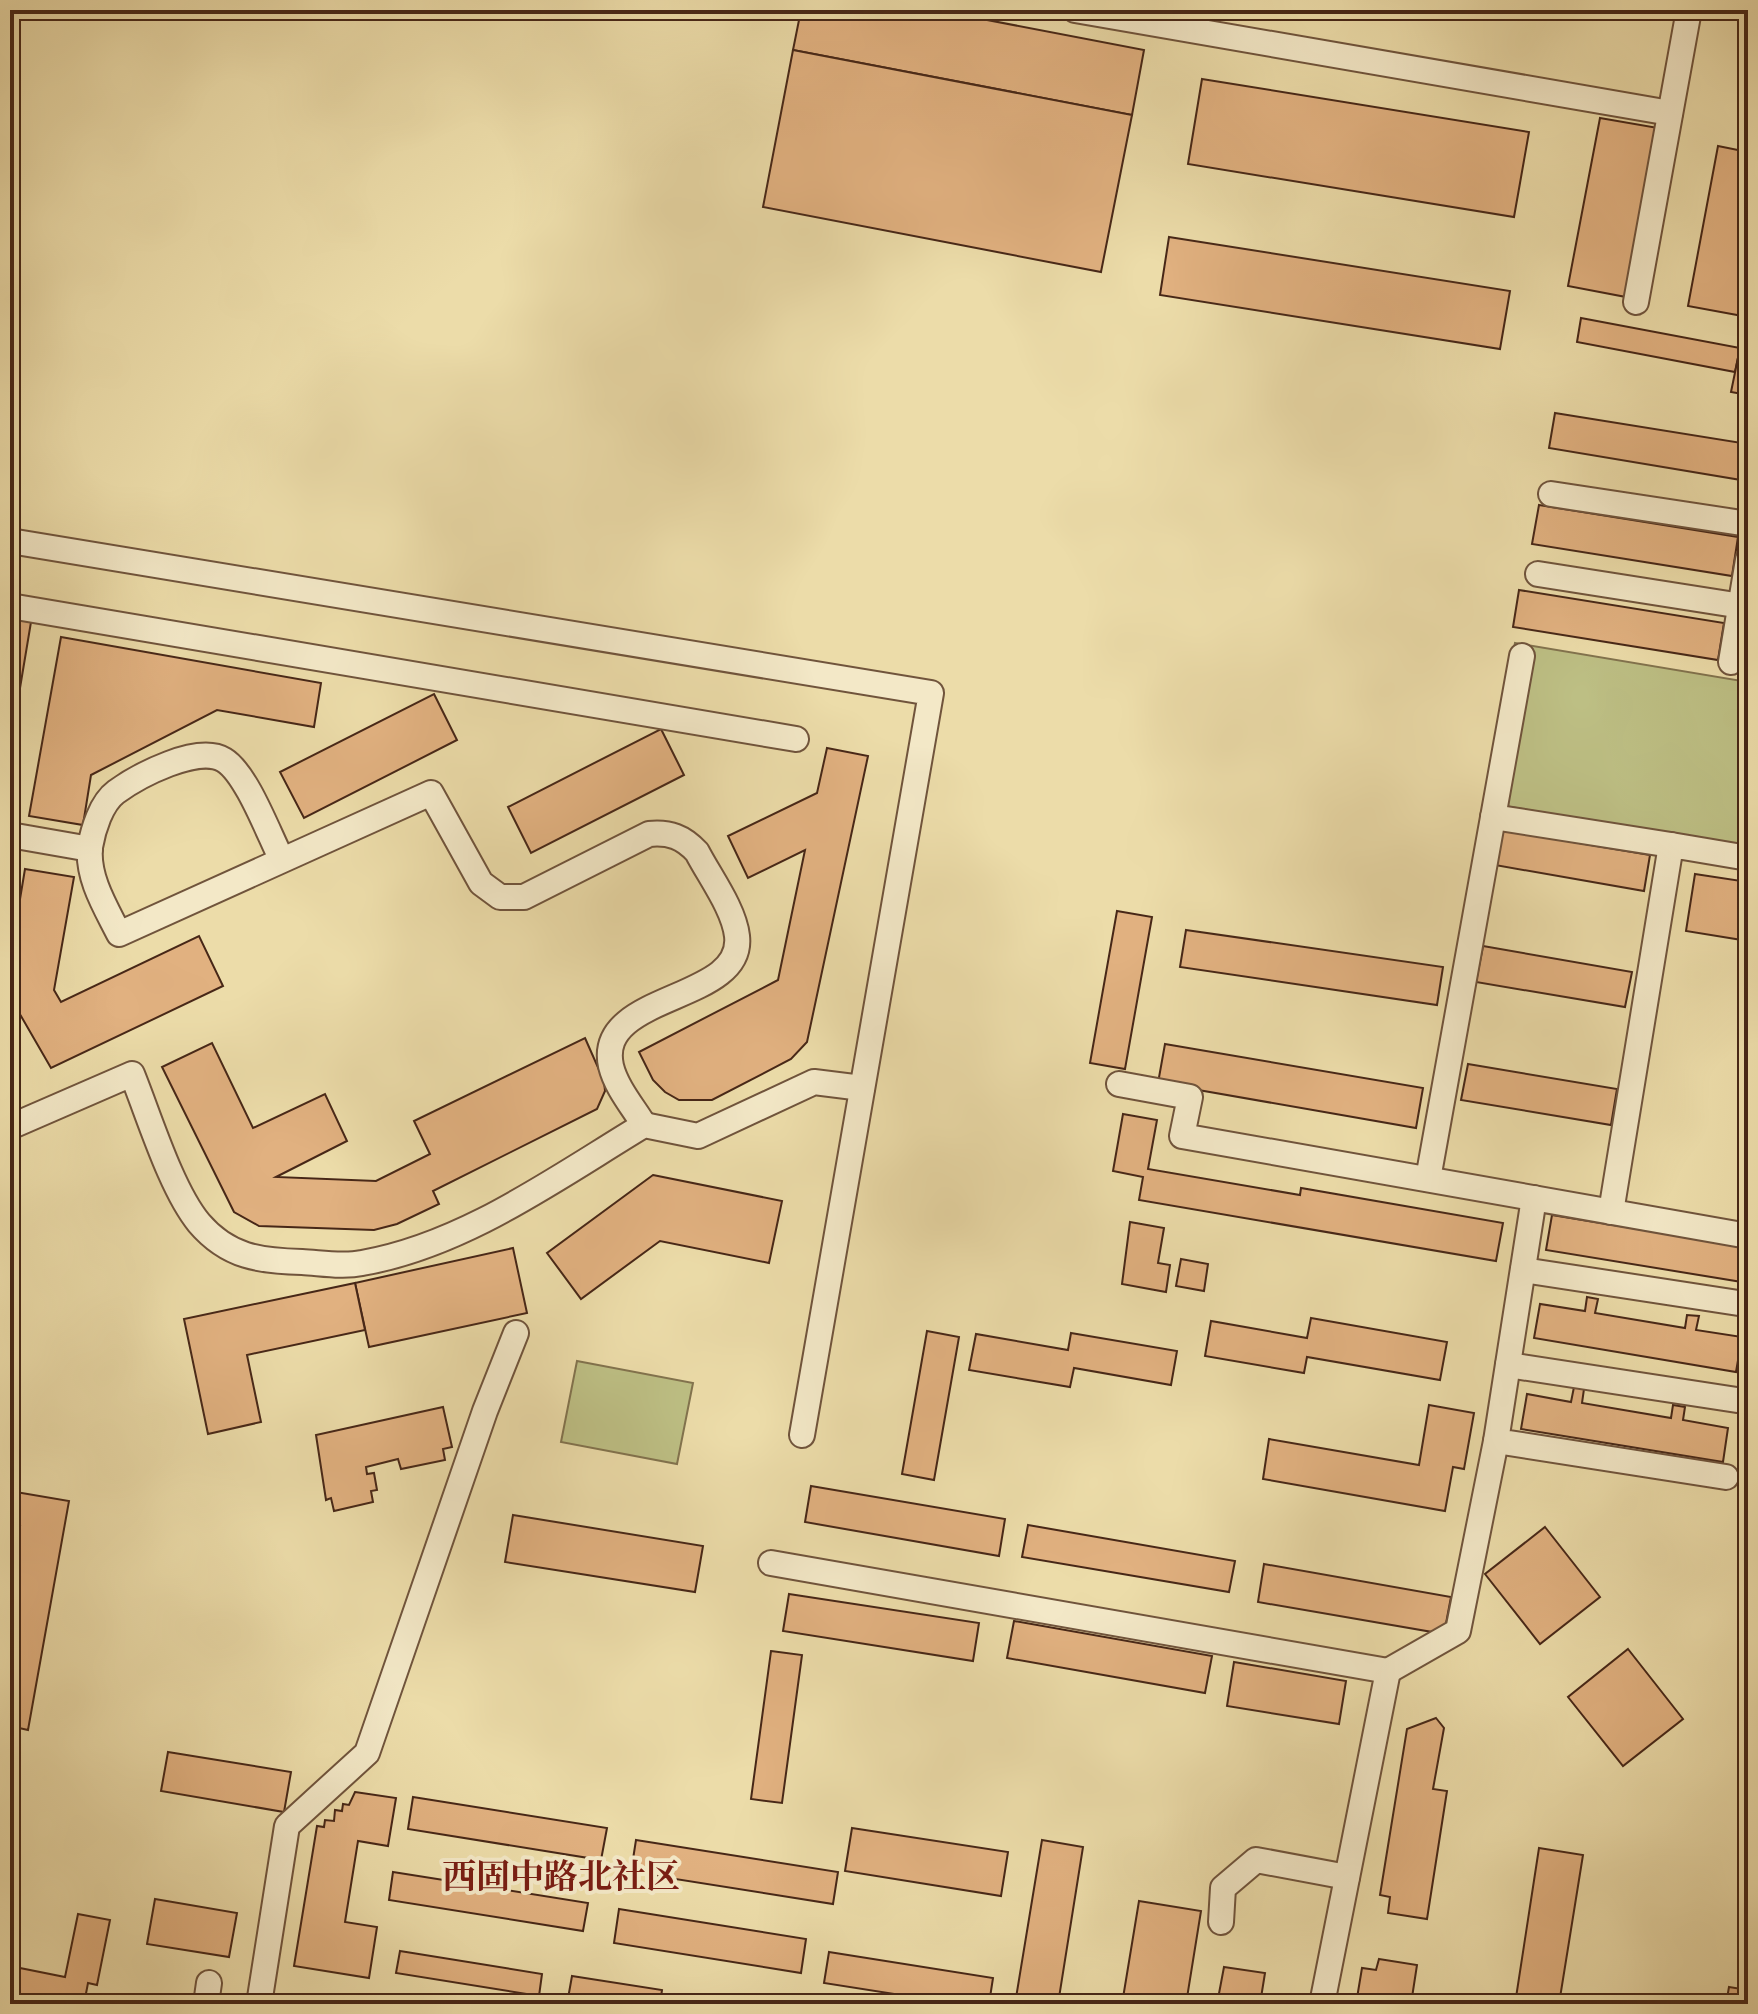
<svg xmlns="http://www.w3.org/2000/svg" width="1758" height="2014" viewBox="0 0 1758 2014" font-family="'IM FELL Great Primer','Noto Serif SC',serif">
  <rect width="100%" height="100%" fill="#ecdca9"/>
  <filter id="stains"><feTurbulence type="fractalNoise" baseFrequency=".0025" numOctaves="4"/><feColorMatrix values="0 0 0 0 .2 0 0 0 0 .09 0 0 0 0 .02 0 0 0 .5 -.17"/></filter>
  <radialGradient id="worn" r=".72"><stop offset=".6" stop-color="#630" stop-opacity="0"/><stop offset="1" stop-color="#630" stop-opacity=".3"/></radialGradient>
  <g fill="#bdbf84" stroke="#82734e" stroke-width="2">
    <path d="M1515,643L1748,682V847L1487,803Z"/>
    <path d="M577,1361L693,1383L677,1464L561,1442Z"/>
  </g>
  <g fill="#e1b180" stroke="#472717" stroke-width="2">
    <path d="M801,10H935L1144,50L1132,115L793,50Z"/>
    <path d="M793,50L1132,115L1101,272L763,207Z"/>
    <path d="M1202,79L1529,132L1514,217L1188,164Z"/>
    <path d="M1600,118L1658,128L1626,297L1568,286Z"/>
    <path d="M1718,146L1748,152V317L1688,306Z"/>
    <path d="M1169,237L1510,291L1500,349L1160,295Z"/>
    <path d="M1581,318L1740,348L1735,372L1577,342Z"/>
    <path d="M1740,348L1748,349V395L1731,392Z"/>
    <path d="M1555,413L1748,444L1747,481L1549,448Z"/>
    <path d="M1539,505L1738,537L1732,576L1532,544Z"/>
    <path d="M1519,590L1724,623L1718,660L1513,627Z"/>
    <path d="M10,613L32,616L10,748Z"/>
    <path d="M61,637L321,683L314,727L217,710L91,775L83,825L29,816Z"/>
    <path d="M434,694L457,740L304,818L280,772Z"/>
    <path d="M661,729L684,775L531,853L508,807Z"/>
    <path d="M827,748L868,756L807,1042L791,1059L712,1100H679L665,1092L653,1080L639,1052L778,980L805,850L748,878L728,836L817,793Z"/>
    <path d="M1501,830L1650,855L1644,891L1495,865Z"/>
    <path d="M25,869L74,877L54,990L61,1002L199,936L223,986L51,1068L10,997V959Z"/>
    <path d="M1695,874L1748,882V941L1686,931Z"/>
    <path d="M1117,911L1152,917L1125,1069L1090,1063Z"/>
    <path d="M1186,930L1443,967L1437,1005L1180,967Z"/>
    <path d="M1483,946L1632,972L1625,1007L1476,982Z"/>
    <path d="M585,1038L604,1081L605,1091L597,1109L433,1191L439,1204L397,1224L374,1230L259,1226L234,1212L162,1067L212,1043L253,1128L325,1094L347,1141L276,1177L376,1181L430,1154L414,1121Z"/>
    <path d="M1165,1044L1423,1088L1416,1128L1158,1083Z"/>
    <path d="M1468,1064L1617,1089L1611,1125L1461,1100Z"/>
    <path d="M1123,1114L1157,1120L1148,1169L1300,1195L1301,1188L1503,1223L1496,1261L1139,1200L1143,1177L1113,1171Z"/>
    <path d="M653,1175L782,1201L769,1263L660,1241L581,1299L547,1253Z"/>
    <path d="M1552,1215L1748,1247V1283L1546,1250Z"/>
    <path d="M1130,1222L1164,1228L1158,1263L1170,1265L1166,1292L1122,1284Z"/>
    <path d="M513,1248L527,1313L369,1347L355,1283Z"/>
    <path d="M1181,1259L1208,1264L1204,1291L1176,1286Z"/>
    <path d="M355,1283L365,1330L247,1355L261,1422L208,1434L184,1319Z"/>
    <path d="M1587,1297L1598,1299L1595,1313L1685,1328L1687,1315L1699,1316L1696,1330L1742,1337L1736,1372L1534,1338L1540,1304L1585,1311Z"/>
    <path d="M1311,1318L1447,1342L1440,1380L1307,1357L1304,1373L1205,1356L1211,1321L1307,1338Z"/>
    <path d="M927,1331L959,1337L934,1480L902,1474Z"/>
    <path d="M1071,1333L1177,1351L1171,1385L1074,1368L1070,1387L969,1370L976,1334L1068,1350Z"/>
    <path d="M1574,1387L1584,1389L1582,1403L1671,1418L1673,1405L1685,1407L1683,1420L1728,1428L1723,1462L1521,1429L1527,1394L1571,1402Z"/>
    <path d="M1429,1405L1474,1413L1464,1469L1453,1467L1445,1511L1263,1479L1269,1439L1419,1465Z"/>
    <path d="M443,1407L452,1447L443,1449L445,1460L401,1469L398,1459L366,1467L367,1474L374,1473L377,1490L371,1491L373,1502L334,1511L331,1498L326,1500L316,1435Z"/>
    <path d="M811,1486L1005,1519L999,1556L805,1522Z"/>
    <path d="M10,1491L69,1501L28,1730L10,1726V1585L20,1526L10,1525Z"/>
    <path d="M513,1515L703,1546L695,1592L505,1562Z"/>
    <path d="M1028,1525L1235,1561L1229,1592L1022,1557Z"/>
    <path d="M1545,1527L1600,1597L1540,1644L1485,1574Z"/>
    <path d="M1264,1564L1451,1597L1444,1634L1258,1602Z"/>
    <path d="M789,1594L979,1623L973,1661L783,1631Z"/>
    <path d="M1014,1621L1212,1656L1205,1693L1007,1658Z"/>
    <path d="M1628,1649L1683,1719L1623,1766L1568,1697Z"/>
    <path d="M771,1651L802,1655L782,1803L751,1799Z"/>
    <path d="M1234,1662L1346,1681L1339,1724L1227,1706Z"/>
    <path d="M1436,1718L1444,1728L1433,1789L1447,1791L1427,1919L1388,1913L1390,1897L1380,1895L1407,1729Z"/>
    <path d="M168,1752L291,1772L284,1812L161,1791Z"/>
    <path d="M355,1792L396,1798L388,1846L358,1841L345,1922L377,1927L369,1978L294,1966L317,1826L324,1827L325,1820L334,1821L335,1810L342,1811L343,1804L349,1805Z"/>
    <path d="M413,1797L607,1828L601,1860L408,1829Z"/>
    <path d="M852,1828L1008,1852L1001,1896L845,1871Z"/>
    <path d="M636,1840L838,1872L833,1904L631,1872Z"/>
    <path d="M1042,1840L1083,1847L1058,2004H1015Z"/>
    <path d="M1539,1848L1583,1855L1559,2004H1515Z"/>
    <path d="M393,1872L588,1903L583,1931L389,1900Z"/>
    <path d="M155,1899L237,1913L229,1957L147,1944Z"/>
    <path d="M1139,1901L1201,1911L1186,2004H1122Z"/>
    <path d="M619,1909L806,1939L801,1973L614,1943Z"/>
    <path d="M78,1914L110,1920L97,1985L88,1983L84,2004H37L10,1999V1966L65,1977Z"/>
    <path d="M400,1951L542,1974L539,1996L396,1973Z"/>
    <path d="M829,1952L993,1978L989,2004H958L824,1983Z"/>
    <path d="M1379,1959L1417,1965L1411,2004H1356L1362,1968L1376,1970Z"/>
    <path d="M1224,1967L1265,1973L1260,2004H1217Z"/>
    <path d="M572,1976L662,1990L660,2004H567Z"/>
    <path d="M1729,1987L1748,1990V2004H1726Z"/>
  </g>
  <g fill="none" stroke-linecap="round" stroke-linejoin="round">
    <defs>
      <g id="minor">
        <path d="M1075,10L1670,113"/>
        <path d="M1636,302L1689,10"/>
        <path d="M1551,494L1748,524"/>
        <path d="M10,541L931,693L802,1435"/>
        <path d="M1538,574L1748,607"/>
        <path d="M10,606L796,739"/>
        <path d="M1731,662L1748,560"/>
        <path d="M1493,817L1671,845"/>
        <path d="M10,835L90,849"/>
        <path d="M282,860C269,835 247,774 224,760C198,744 138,776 116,792C101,803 93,830 90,847C87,878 106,908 119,934L431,793L481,883L500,897H524L649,834C670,832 683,837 697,852C710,877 734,909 737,936C745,1003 595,992 611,1066C616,1087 633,1107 644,1125"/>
        <path d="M1119,1084L1190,1097L1182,1136L1748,1236"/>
        <path d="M10,1127L132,1074C149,1116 171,1189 199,1223C228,1257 260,1261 302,1262C321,1263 343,1267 362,1263C465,1245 556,1178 644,1125L698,1136L814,1082L862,1088"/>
        <path d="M1428,1179L1522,656"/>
        <path d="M1534,1198L1496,1441L1726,1477"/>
        <path d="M1611,1212L1671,845L1748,858"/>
        <path d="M1523,1270L1745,1304"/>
        <path d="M1508,1365L1737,1400"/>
        <path d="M771,1563L1388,1671L1322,2004"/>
        <path d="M1388,1671L1458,1631L1496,1441"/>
        <path d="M1221,1922L1223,1888L1256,1860L1347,1877"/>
        <path d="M206,2004L209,1983"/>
        <path d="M259,2004L287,1826L367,1753L485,1411L516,1333"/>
      </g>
    </defs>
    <use href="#minor" stroke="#70543c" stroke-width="28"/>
    <use href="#minor" stroke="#f3e8c7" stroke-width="24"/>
  </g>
  <g text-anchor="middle" stroke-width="8" stroke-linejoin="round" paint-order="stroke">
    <g font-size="34" font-weight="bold" fill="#7a1f14" stroke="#f3e8c7">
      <text x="561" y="1888">西固中路北社区</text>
    </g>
  </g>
  <rect width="1758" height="2014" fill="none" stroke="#ecdca9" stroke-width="40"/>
  <rect x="12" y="12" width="1734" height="1990" fill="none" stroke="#472717" stroke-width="4"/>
  <rect x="20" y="20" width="1718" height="1974" fill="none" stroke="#472717" stroke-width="2"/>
  <rect width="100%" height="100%" filter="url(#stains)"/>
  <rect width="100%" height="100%" fill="url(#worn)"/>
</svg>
